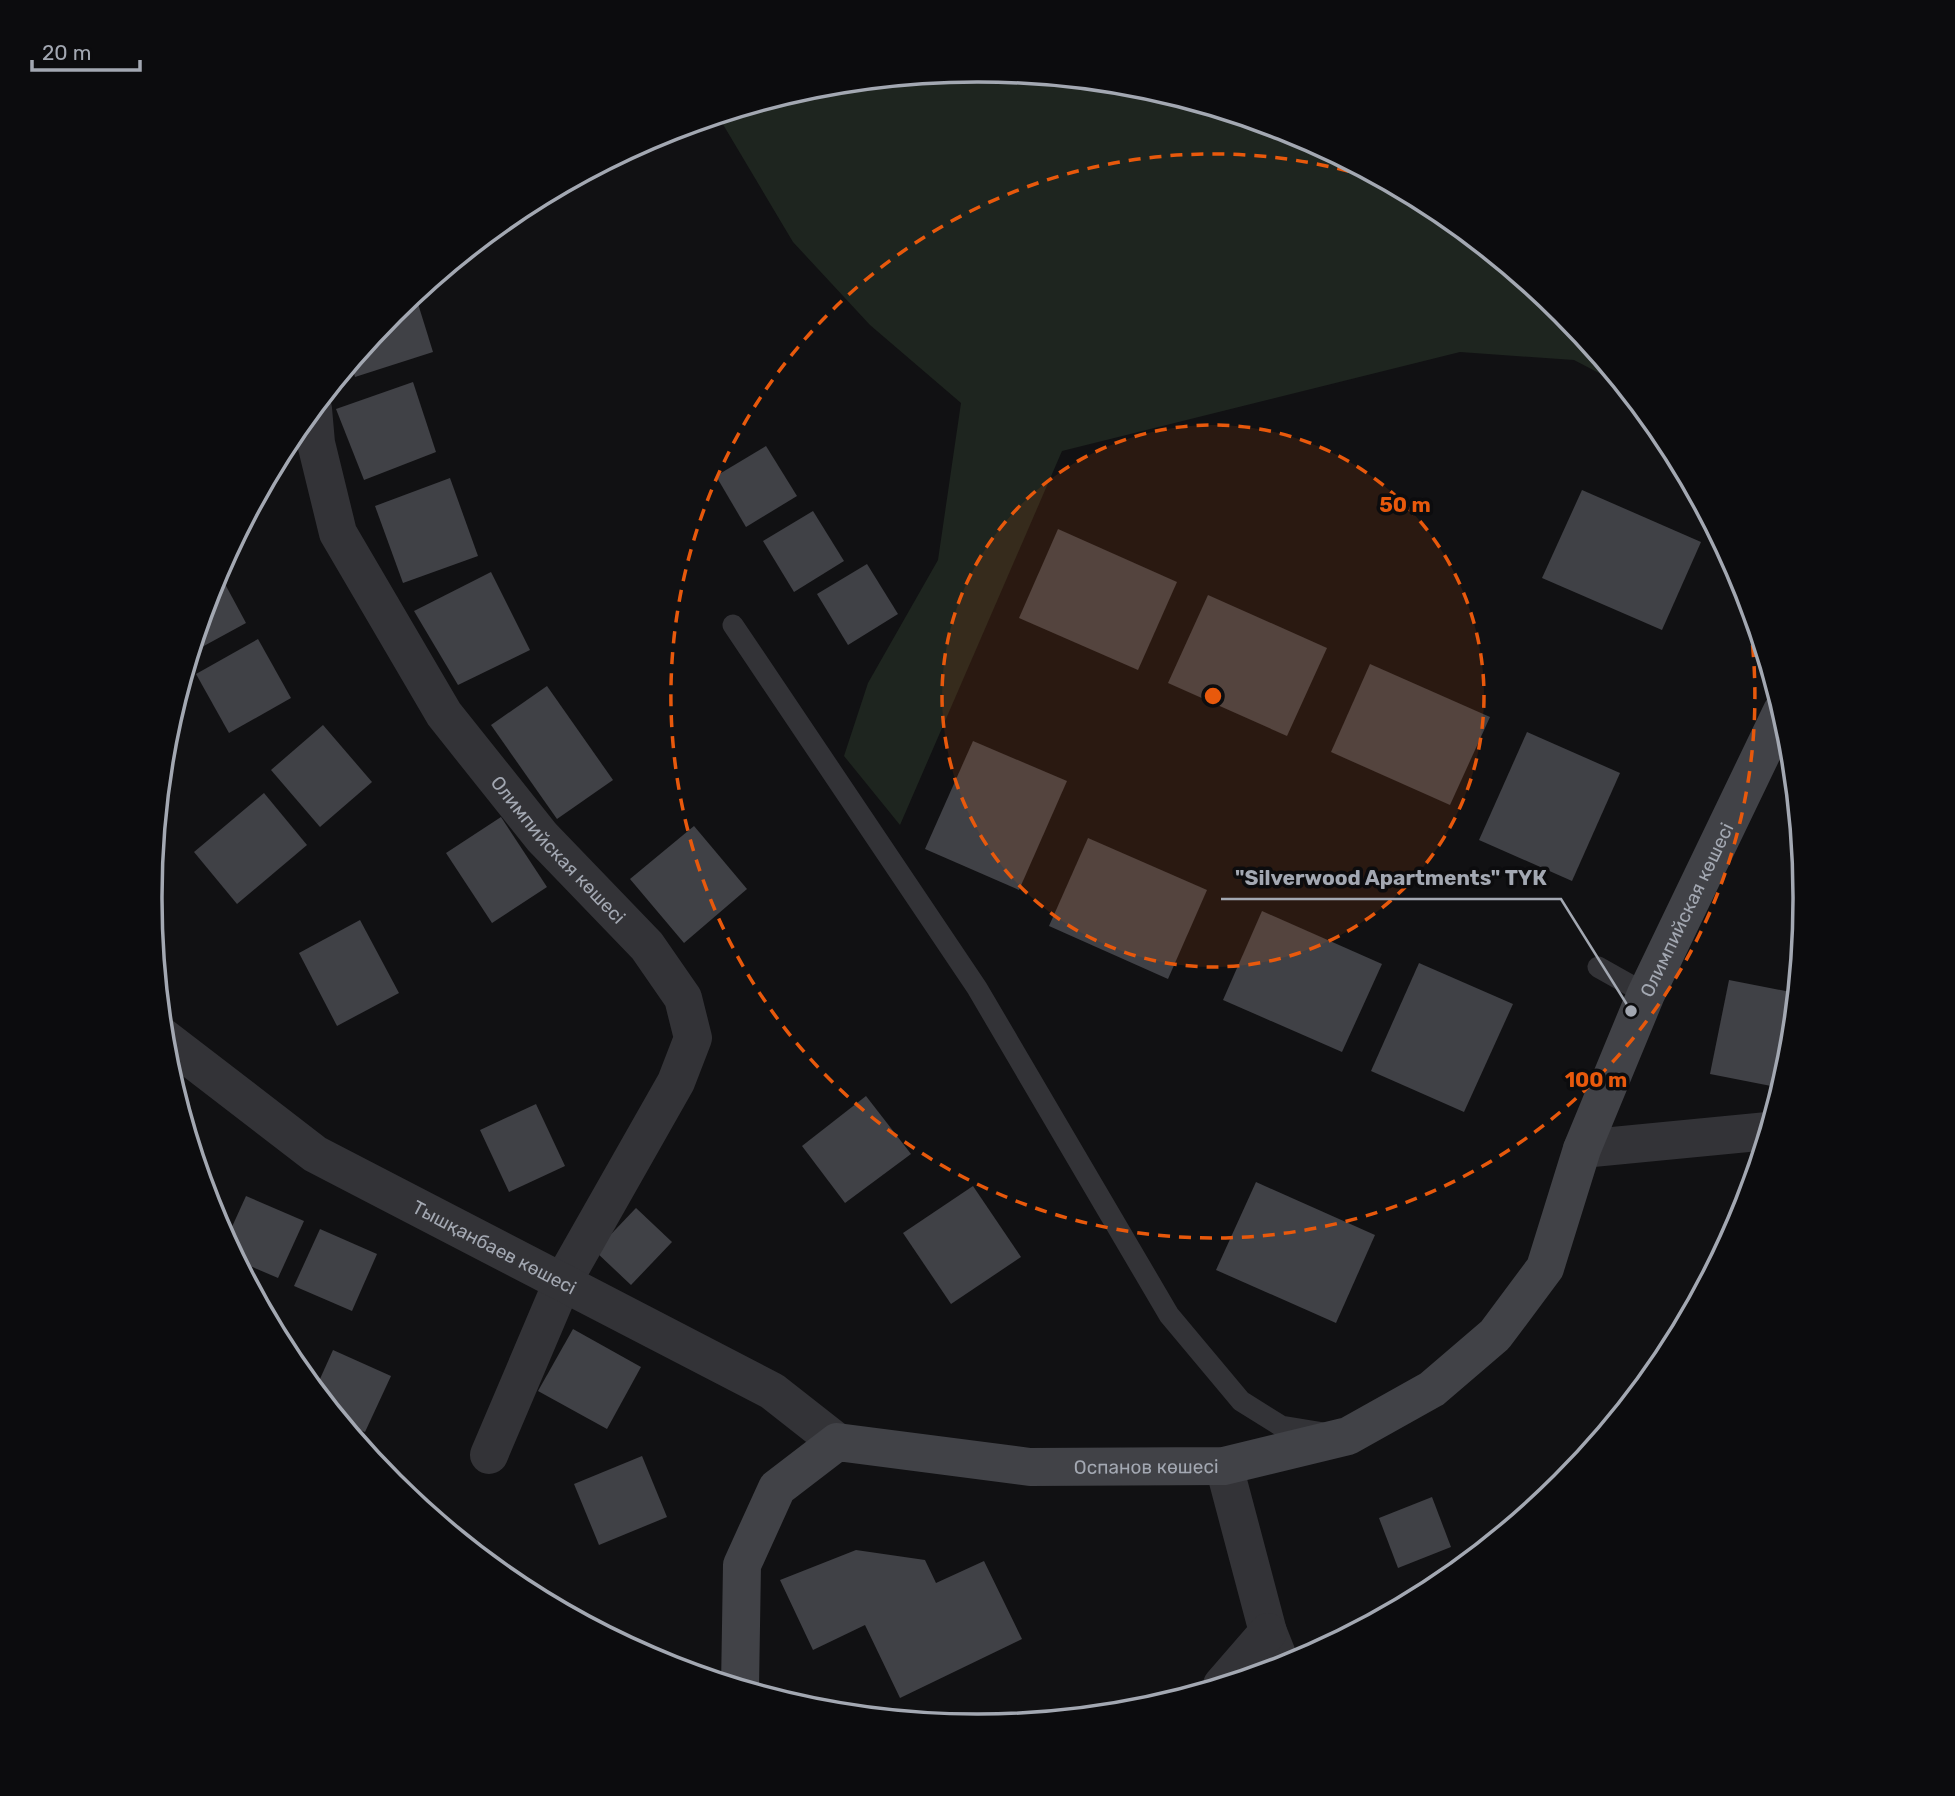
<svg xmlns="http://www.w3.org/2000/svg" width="1955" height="1796" viewBox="0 0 1955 1796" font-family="Rubik,sans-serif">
  <rect width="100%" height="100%" fill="#111113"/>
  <path fill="#1e251f" d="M977,70L1139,86L1295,133L1438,210L1563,313L1622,385L1574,360L1460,352L1062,451L900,825L844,756L868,683L938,560L961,403L870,325L793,242L718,116L816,86Z"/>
  <g fill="#404146">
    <path d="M415,294L433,352L355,377L351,363L392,312Z"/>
    <path d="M413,382L436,452L364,480L336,409Z"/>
    <path d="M766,446L797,496L746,527L716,476Z"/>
    <path d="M450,478L478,556L403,583L375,506Z"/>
    <path d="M1582,490L1701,542L1662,630L1542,578Z"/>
    <path d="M813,511L844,561L794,592L763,541Z"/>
    <path d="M1058,529L1177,582L1138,670L1019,618Z"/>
    <path d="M867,564L898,614L848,645L817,594Z"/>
    <path d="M218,571L246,623L191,653L213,581Z"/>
    <path d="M491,572L530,650L458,685L414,611Z"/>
    <path d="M1208,595L1327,648L1287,736L1168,683Z"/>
    <path d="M258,639L291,698L229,733L196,674Z"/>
    <path d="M1370,664L1490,717L1450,805L1331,752Z"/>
    <path d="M547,686L613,780L557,819L491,725Z"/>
    <path d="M323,725L372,782L320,827L271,770Z"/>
    <path d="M1527,732L1620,773L1572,881L1479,840Z"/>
    <path d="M973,741L1067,781L1019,890L925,849Z"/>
    <path d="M264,793L307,845L237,904L194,852Z"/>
    <path d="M501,817L547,887L492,923L446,853Z"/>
    <path d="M694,826L747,889L684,943L630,879Z"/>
    <path d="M1088,838L1207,890L1168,979L1049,926Z"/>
    <path d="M1262,911L1382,964L1342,1052L1223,1000Z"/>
    <path d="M360,920L399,993L337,1026L299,953Z"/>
    <path d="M1419,963L1513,1004L1464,1112L1371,1071Z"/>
    <path d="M1729,980L1796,993L1790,1060L1781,1088L1710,1074Z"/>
    <path d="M866,1096L911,1154L845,1203L802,1146Z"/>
    <path d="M536,1104L565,1166L509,1192L480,1130Z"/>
    <path d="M1256,1182L1375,1235L1336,1323L1216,1270Z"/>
    <path d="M973,1186L1021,1257L951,1304L903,1233Z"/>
    <path d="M246,1196L304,1221L278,1278L236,1260L226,1240Z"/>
    <path d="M636,1208L672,1242L631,1285L595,1251Z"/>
    <path d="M320,1229L377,1254L352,1311L294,1286Z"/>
    <path d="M573,1329L641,1367L607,1429L538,1391Z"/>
    <path d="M333,1350L391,1376L365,1432L341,1422L315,1390Z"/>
    <path d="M642,1456L667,1517L599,1545L574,1484Z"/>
    <path d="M1432,1497L1451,1547L1398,1568L1379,1518Z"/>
    <path d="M856,1550L925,1560L936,1583L984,1561L1022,1639L900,1698L865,1625L813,1650L780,1580Z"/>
  </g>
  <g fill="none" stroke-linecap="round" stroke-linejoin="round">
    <g stroke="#333337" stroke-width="21">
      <path d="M733,625L977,988L1169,1315L1241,1401L1281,1426L1324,1433"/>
      <path d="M1598,967L1646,994"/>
    </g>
    <g stroke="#333337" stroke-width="38">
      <path id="s1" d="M313,409L316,443L338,533L444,714L542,837L647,946L683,998L693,1038L676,1082L562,1283L489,1455"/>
      <path id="s2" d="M163,1037L315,1154L772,1391L837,1442"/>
      <path d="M1582,1149L1768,1131"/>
      <path d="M1224,1466L1268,1632L1282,1667"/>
      <path d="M1222,1685L1268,1632"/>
    </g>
    <path stroke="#414247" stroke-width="38" id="s3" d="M740,1687L742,1565L777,1488L837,1442L1030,1467L1224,1466L1348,1436L1432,1389L1495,1335L1545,1268L1582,1149L1646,994L1782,711"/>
  </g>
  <circle cx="1213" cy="696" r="271" fill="#e8590c" fill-opacity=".12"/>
  <g fill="none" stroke="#e8590c" stroke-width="3.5" stroke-dasharray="12 9">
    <circle cx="1213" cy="696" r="271"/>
    <path d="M1743 583A542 542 0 1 1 1385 182"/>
  </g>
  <g text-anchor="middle" stroke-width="7" stroke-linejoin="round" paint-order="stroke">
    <g font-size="19" fill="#a3a8b2" stroke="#0c0c0e">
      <text dy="7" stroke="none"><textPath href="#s1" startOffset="514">Олимпийская көшесі</textPath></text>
      <text dy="7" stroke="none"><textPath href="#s3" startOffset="1447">Олимпийская көшесі</textPath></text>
      <text dy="7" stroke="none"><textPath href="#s2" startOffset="394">Тышқанбаев көшесі</textPath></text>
      <text dy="7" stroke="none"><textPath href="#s3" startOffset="593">Оспанов көшесі</textPath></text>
    </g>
  </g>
  <path d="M0 0H1955V1796H0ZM977 82H978A815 815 0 0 1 1793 897V899A815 815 0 0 1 978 1714H977A815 815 0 0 1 162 899V897A815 815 0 0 1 977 82Z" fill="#0c0c0e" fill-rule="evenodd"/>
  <path fill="none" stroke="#a3a8b2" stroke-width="3.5" d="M977 82H978A815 815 0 0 1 1793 897V899A815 815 0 0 1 978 1714H977A815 815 0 0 1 162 899V897A815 815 0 0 1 977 82Z"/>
  <circle cx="1213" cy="696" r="10" fill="#e8590c" stroke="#0c0c0e" stroke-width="3.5"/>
  <g font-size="21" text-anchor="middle" font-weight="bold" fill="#e8590c" stroke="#0c0c0e" stroke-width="7" stroke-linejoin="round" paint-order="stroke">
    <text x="1405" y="512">50 m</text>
    <text x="1596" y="1087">100 m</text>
  </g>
  <path fill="none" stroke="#a3a8b2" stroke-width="2.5" d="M1631 1011L1561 899H1221"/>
  <circle fill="#a3a8b2" stroke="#0c0c0e" stroke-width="2.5" cx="1631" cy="1011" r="7"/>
  <g font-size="21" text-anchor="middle" font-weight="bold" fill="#a3a8b2" stroke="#0c0c0e" stroke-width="7" stroke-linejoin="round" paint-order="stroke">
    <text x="1391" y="885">"Silverwood Apartments" ТҮК</text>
  </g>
  <path d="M32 60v10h108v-10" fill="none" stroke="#a3a8b2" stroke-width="3.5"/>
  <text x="42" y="60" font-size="21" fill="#a3a8b2" stroke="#0c0c0e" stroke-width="5" paint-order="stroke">20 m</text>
</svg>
